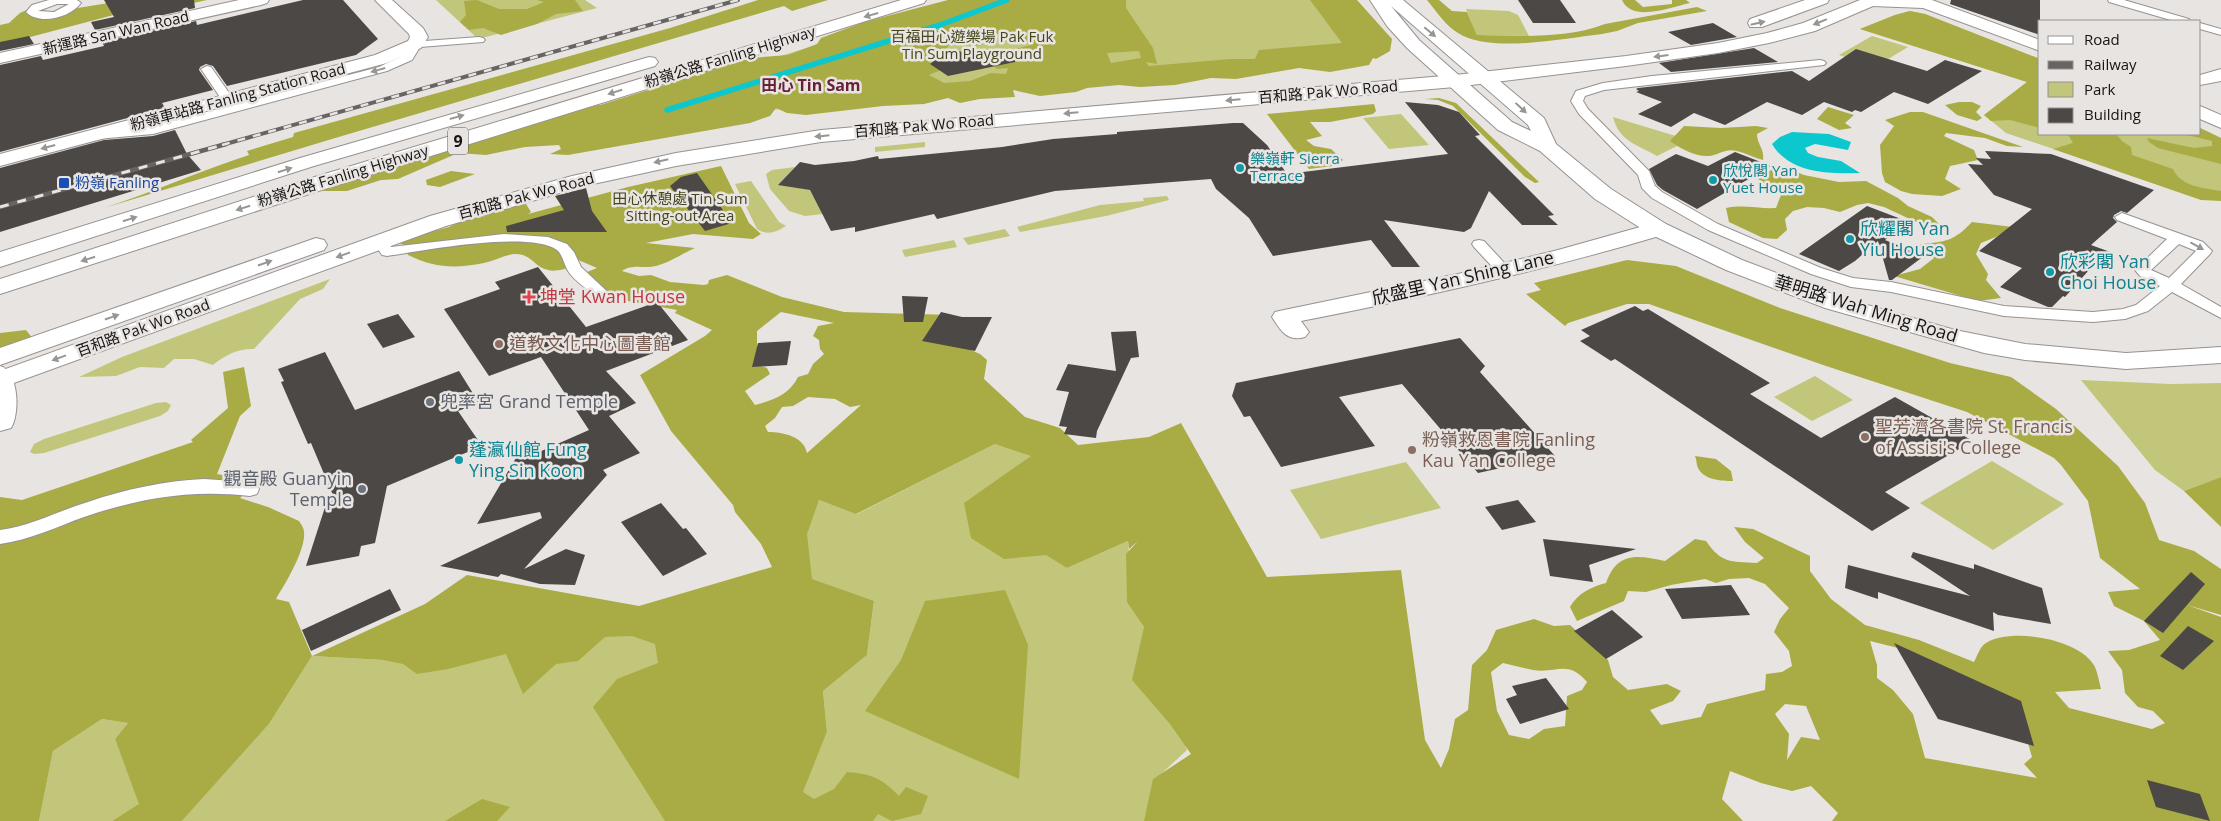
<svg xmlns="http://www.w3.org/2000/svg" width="2221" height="821" viewBox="0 0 2221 821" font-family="'Open Sans','Noto Sans TC',sans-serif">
  <rect width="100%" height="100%" fill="#e8e4e2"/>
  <g fill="#c2c67a">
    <path d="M436,0H585L597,8L478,39Z"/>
    <path d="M966,0H1352L1386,47L781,109L676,118L647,96Z"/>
    <path d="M1466,9L1509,11L1518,15L1529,36L1477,35Z"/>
    <path d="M1910,11L1925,14L2040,59V134H2200V128L2221,138V201L2107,167L2006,133L1984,115L2027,82L1860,29L1895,15Z"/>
    <path d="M1872,36L1908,47L1875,67L1839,55Z"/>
    <path d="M1401,114L1429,145L1389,149L1363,118Z"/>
    <path d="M1613,117L1689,140L1657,156C1636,144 1619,141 1613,117Z"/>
    <path d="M925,142V147L875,152V147Z"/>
    <path d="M795,167L779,184L810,190L823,214L805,216L789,211L770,189L766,174L772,170Z"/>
    <path d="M751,181L779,222L786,226C776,232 768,236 757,229L735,184Z"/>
    <path d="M1167,196L1169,200L1106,216L1020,232L1017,227L1100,205L1144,201L1143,198Z"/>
    <path d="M1005,229L1010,236L968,245L963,238Z"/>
    <path d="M954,240L957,247L905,257L902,250Z"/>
    <path d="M330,279L323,289L300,299L254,349C240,348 224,355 213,365L194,359H174L164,368L140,367L116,376L79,377L122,357Z"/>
    <path d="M1815,376L1853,400L1812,421L1774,397Z"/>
    <path d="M2081,380L2171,384L2221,383V477L2184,491L2155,470Z"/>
    <path d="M166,402L171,405L168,411L160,416L44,453L34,454L30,452L34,444L44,439L156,403Z"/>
    <path d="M995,444L1037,454L1048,551L1067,568L1128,541L1133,609L1144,627L1187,750L1160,775L1145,821H791L827,732L823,691L867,655L874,602L811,579L803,533L819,500L857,514Z"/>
    <path d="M1992,461L2064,504L1993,550L1920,503Z"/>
    <path d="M1406,462L1441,508L1321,539L1290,490Z"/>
    <path d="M597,625L693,651L669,821H182L269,724L312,656L383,660Z"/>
    <path d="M102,719L128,723L115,739L140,804L112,821H39L53,751Z"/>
  </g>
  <g fill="#a9ac44" fill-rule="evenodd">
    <path d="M127,0H207L176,7H144L0,45V25L9,23L20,13L31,8L53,12Z"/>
    <path d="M477,0L499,9H527L544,2L537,0H575L583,11L556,14L537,24L501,35L483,28L469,30L460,22L466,15L464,1Z"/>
    <path d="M758,0H828L792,11L784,6L342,136L104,208C153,192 200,171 249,155L247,151L293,137L294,133L670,28Z"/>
    <path d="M948,0H1126V8L1153,48L1157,64L1146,62L1149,66L1230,59H1255L1259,50L1342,43L1310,0H1357L1392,39L1390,51L1376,59L1373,58L1369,65L1330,72L1299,68L1236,79L1211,78L1175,85L1140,87L1119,85L1087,88L1076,92L1040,96L1013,90L1015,97L980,99L960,103L948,98L924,104L883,106L806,115L787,113L776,108L770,116L750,123L568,155L550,154L561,149L559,145L525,147L486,155L458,153L398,179L381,180L347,191H319L326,183L426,157L434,151L589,103L600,105L677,81L691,73L750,58L788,55L817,44L821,38L864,22ZM1011,33L1006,35L1014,41L1034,44L1012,50L988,62L997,69L1008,68L1006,74L991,73L970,81L944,83L929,75L941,70L928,61L945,52L950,42L981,46L978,41L989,34ZM1139,51L1141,58L1111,63L1107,53Z"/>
    <path d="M1427,0H1439L1452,11L1467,12L1477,35C1519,36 1566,39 1605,24L1697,7L1707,11L1638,23L1617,31L1602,34C1565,38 1490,54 1458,33C1446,26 1436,11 1427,0Z"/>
    <path d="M1622,0H1635L1643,7L1672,4V0H1686L1690,3C1671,7 1632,23 1622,0Z"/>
    <path d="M1910,11L1925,14L2040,59V128L2010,120L1991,121L1984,115L2027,82L1860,29L1895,15Z"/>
    <path d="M1439,98L1456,103L1539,182L1535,183L1525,177L1453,106L1438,100L1425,99Z"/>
    <path d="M1959,102H1972L1981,106L1976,112L1982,118L1977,121L1957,115L1945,105Z"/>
    <path d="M1374,104L1376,111L1373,114L1330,122H1310L1322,136L1306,140L1314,146L1331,149L1343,160L1333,166L1309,169L1267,114Z"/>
    <path d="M1828,107L1854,115L1845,123L1852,128L1839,130L1817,119Z"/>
    <path d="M1910,112H1923L2023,147L2007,146L1985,138L1946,133L1944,136L1974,150L1978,160L1950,166L1945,179L1961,189L1942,196L1912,194L1901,191L1885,182L1882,173L1880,145L1894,126L1885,120Z"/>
    <path d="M1684,126L1721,128L1756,126L1768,128L1757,134C1757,144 1765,150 1763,160C1754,158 1746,153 1737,151C1726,148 1720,154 1710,156C1695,157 1681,149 1670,141Z"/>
    <path d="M2200,128L2221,138V164L2158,148L2149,142L2147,138L2194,148L2212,146V141L2183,134H2200Z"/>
    <path d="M2062,134H2116L2122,141L2131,147L2132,155L2173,169C2181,187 2204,188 2221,191V201L2201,200L2053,149L2073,143L2069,136Z"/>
    <path d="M721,166L749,223L761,234L753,239L693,234L646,243L695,248C681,254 665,266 649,267C639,267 630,265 622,271L639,276L651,275L670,282L704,285L708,284L709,280L727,275L782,297L844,312L953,315L964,347L980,354L987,360L984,379L1025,417L1060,428L1078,445L1149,437L1181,423L1267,577L1401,570L1425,740L1441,768L1449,749L1455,719L1468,710L1472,665L1487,650L1496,630L1534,619L1554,626L1570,625L1608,660L1613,677L1628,690L1667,684L1681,691L1673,701L1650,710L1661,725L1701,717L1707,704L1765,690L1766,674L1782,672L1792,666L1789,651L1774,632L1780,619L1789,608L1765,584L1749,578L1729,579L1716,583L1705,579L1671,585L1646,592L1628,591L1624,601L1577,621L1570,607C1578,593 1591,587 1606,583C1617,551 1638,555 1665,561L1695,539L1706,541C1722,564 1730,561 1757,563L1764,558L1745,542L1734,527L1753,529L1810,556V571L1831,599L1865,625L1919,640L1974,662C1977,657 1980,646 1986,643C2011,627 2081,639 2095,667C2098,674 2099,682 2101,689L2055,692L2069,708L2152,729L2165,723L2153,711L2138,707L2125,693L2122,670L2108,651L2129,650L2160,640L2144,621L2114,606L2108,592L2140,589L2100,558L2088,501L2061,465L2054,458L1967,412L1826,366L1649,304H1627L1568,323L1565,326L1526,294L1541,290L1534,283L1627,260L1676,266L1780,308L1950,363L2011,377L2056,409L2118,466L2145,503L2159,540L2194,551L2221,569V615L2187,605L2221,617V821H1832L1838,813L1811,786L1792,791L1761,783L1730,771L1722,799L1743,821H1144L1153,779L1191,754L1170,724L1132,680L1144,627L1127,602L1126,554L1138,541L1129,549L1128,541L1067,568L1046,555L1004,559L971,538L964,503L1031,456L995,444L856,514L819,500L807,534L812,579L874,601L867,655L823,691L827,732L803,792L814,799L834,789L847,772C871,774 882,778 899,796L906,787L928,796L921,814L892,821L878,814L873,821H665L593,707L617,679L658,663L655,644L632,636L605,637L578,661L556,664L523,694L506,654L448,669L417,674L403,664L383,660L312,656L269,724L182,821H112L139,804L115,739L128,723L102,719L53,751L39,821H0V497L22,500L193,442L191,440L228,408L223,372L244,367L251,406L240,416L217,474L244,479L255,483L240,498L268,507L299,521C301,524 304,528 304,532C306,550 285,584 276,599L289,602L312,656L425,604L467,575L639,606L772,567L761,544L735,512L733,505L671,431L640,375L705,336L712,330L675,313L677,310L628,301L605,291L587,272L597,268L569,256L571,267C565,269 555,272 548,270C534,267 531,253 514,254C504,255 494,261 484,263C454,269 435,268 408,255L404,245L395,241L449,227L467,218L482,217L514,204H526L531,212L528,214L628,187ZM781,312L834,323L818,326L813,336L819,340L820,349L824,354L813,364L808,374L798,377C789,395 773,400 755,405L745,391L770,374L767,368L761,366L757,357V331ZM808,397L835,399L850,407L861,405L807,453C804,437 784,432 768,432L765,426L775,418L782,407L793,406ZM1870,641L1902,649L2025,733L2032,757L2024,764L2037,778L1925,758L1913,714L1893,690L1877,678V665ZM1503,663C1513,665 1523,668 1533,670C1557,674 1567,659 1587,682L1582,690L1567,696L1565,726L1544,729L1529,739L1509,735L1497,711L1491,672ZM1785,704L1806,706L1820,740L1801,737L1787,760L1789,734L1775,714Z"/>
    <path d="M1784,167L1804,175L1839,182L1866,181L1898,198L1908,206L1932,217L1940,225L1929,228L1884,207L1868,203L1857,205L1840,212L1824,208L1807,207L1793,211L1785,219L1787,230L1777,239L1763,238L1729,222L1726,208C1743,204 1759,209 1776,208L1781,195L1758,179L1774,168Z"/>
    <path d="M451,171L475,174L440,187L427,185L426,180Z"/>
    <path d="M1972,222L2013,227L1996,237L1981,243L1976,254L1988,274L1986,280L2001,298L1978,301L1894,276L1920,269L1934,258L1920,246V244C1946,242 1954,241 1972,222Z"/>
    <path d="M26,330L33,339L0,351V333Z"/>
    <path d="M1695,456L1716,459L1731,471L1733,481C1721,481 1704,480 1698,468C1696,464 1697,460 1695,456Z"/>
    <path d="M2221,477V527L2184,491Z"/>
    <path d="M1005,590L1028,645L1019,779L865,711L901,660L925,601Z"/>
    <path d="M482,799L510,807L497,821H445Z"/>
  </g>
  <path fill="#0dc7ce" d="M1792,132L1829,134L1851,142L1848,150L1815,144L1805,148L1808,153L1818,157L1841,161L1860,173C1830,174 1790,174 1772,144L1780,137Z"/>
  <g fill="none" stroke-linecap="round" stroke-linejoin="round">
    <path stroke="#0dc7ce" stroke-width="5.5" d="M667,110L940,25L1007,0"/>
  </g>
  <g fill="#4b4846">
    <path d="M104,0H194L195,8L95,30L91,22L114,17Z"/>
    <path d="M303,0H343L378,39L356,55L227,86L213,66L206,64L200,67L199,70L213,90L162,103L165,108L0,152V65L41,56L43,60L104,46L102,42L196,21L197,25Z"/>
    <path d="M1518,0H1560L1576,23H1533Z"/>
    <path d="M1951,0H2040V35L1950,4Z"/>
    <path d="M1713,23L1737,37L1691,45L1668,32Z"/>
    <path d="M29,36L34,44L0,51V42Z"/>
    <path d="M1754,48L1778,62L1671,72L1659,63Z"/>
    <path d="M1856,49L1927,71L1945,60L1982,71L1928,104L1894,92L1861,112L1855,110L1852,112L1824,102L1802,115L1767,102L1725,125L1694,113L1671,127L1638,114L1662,102L1636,92L1639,91L1636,89L1638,88L1792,71L1809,81Z"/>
    <path d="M948,50L1015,58V62L948,76L930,64Z"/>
    <path d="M1405,102L1438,105L1459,112L1480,135L1475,136L1554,215L1548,216L1558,225H1522L1489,191L1471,228L1464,232L1384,220L1420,267H1392L1371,240L1273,256L1249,218L1216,189L1211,179L1055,191L937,219L934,214L855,232V227L831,231L810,190L778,185L800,162L815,165L854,161L878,156L879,159L1002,147L1053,139L1117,134V132L1233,123H1243L1267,145L1287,174L1448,154Z"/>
    <path d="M175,130L187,154L201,170L0,232V168L104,140L153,136Z"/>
    <path d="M1985,151L2051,154L2154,190L2127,213L2121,211L2114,215L2113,218L2117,222L2091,245L2113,253L2089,270L2065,297L2063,296L2052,307H2048L2000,287L2022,268L1979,251L2032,209L1994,195L1968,164L1983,165L1976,158L1991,159Z"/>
    <path d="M1735,152L1771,166L1697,209L1663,190L1657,185L1649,169L1676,154L1708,166Z"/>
    <path d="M697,173L732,223L705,231L670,186L681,177Z"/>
    <path d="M586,188L592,211L607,232H507L506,226L564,210L555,196Z"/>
    <path d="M1867,206L1909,222L1885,240L1924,256L1892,280H1889L1878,241L1855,261L1839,271L1799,254Z"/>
    <path d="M538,267L586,327L657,302L688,340L606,371L636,403L609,416L640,453L603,470L607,475L524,569L566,549L585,555L575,585L540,584L501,574L498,577L440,566L542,518L540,512L477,524L523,446L530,456L589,430L541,357L489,376L444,309L500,289L495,282Z"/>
    <path d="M902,296L928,297L923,322H904Z"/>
    <path d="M1635,306L1643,311L1648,309L1770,383L1750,394L1821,438L1895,397L1973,441L1885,492L1910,508L1872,531L1615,359L1611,361L1580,341L1590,336L1581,330Z"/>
    <path d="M941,312L962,317H992L975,351L922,341Z"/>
    <path d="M398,314L415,337L383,348L367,324Z"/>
    <path d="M1136,331L1139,357L1131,358L1097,431L1096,438L1064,434L1067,427L1059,426L1069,392L1056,390L1068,364L1116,371L1111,332Z"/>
    <path d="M1460,338L1485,366L1480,372L1555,456L1478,473L1402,384L1339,397L1375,446L1281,467L1250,416L1244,417L1232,396L1236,383Z"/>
    <path d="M791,341L787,365L752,367L758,343Z"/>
    <path d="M325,352L355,410L459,371L479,403L458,411L482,446L387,486L375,543L361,546L359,556L306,566L327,501L335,500L311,443L308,444L281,382L284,381L278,369Z"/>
    <path d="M1518,500L1536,522L1502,530L1485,507Z"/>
    <path d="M661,503L683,529L686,528L707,554L663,576L621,522Z"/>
    <path d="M1543,539L1636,549L1589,565L1593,582L1550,576Z"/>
    <path d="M1913,552L1974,569V564L2042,588L2051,624L1998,615L1993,612L1994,631L1878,592V599L1845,588L1848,565L1970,596L1911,557Z"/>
    <path d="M2191,572L2205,584L2163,633L2144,621Z"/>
    <path d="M1731,585L1750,615L1682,619L1665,589Z"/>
    <path d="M390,589L401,610L311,651L302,630Z"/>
    <path d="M1612,610L1643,637L1606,659L1574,631Z"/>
    <path d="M2188,626L2214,641L2183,670L2160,656Z"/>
    <path d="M1894,643L2021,701L2034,746L1938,719Z"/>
    <path d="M1546,678L1569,709L1520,724L1506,699L1517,695L1512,686Z"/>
    <path d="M2147,780L2200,794L2210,821L2156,807Z"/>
  </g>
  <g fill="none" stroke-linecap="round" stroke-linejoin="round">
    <defs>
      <g id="service">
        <path d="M49,0H77L81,3C71,17 40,26 26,12L32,5ZM57,4H69L54,12L38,11Z"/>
        <path d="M2108,0H2124L2189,19L2190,21H2174L2109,2Z"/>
        <path d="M2200,23L2221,29V35L2200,29Z"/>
        <path d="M479,37L483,38L485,40L483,42L420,47L412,60L387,71L153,134L97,139L91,135L97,131L153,126L379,67L404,55L411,42Z"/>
        <path d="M1820,60L1824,61L1826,63L1824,65L1604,90L1585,96L1583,101L1588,109L1649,171L1655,186L1662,192L1718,224L1821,268L1853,278L1891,282L2004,306L2093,312L2123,309L2136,305L2160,286L2140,276L2135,270L2167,239L2117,220L2115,217L2122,213L2203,242L2212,251L2210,254L2181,284L2221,307V318L2172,292L2148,311L2125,319L2093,322L2004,316L1891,292L1851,287L1811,274L1708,230L1652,198L1642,188L1638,175L1579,114L1571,101L1576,91L1603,83L1652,76ZM2179,244L2196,251L2169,278L2151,270Z"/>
        <path d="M207,66L211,67L234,100L232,103L228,104L224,103L201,69Z"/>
        <path d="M504,234L548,237L567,244L574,252L581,267L612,296L609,299H599C589,290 575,282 568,271C564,265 563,255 557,250C529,230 422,251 387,256L382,255L373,242L380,238L385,239L391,247Z"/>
        <path d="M1479,240L1484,241L1509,268L1512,271L1509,274H1499L1474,247L1472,244L1474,241Z"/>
        <path d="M0,366C19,371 20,414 11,428L0,431Z"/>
        <path d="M204,479L250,482L257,484L259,489L257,494L250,496C192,489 139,498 84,517C56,527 30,540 0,544V530C31,526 58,511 88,502C126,489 164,481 204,479Z"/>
      </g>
      <g id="minor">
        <path d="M375,0H392L423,28L428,37L421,48L387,63L0,166V154L375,55L408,41L410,37L409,34Z"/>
        <path d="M1865,0H1932L2040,40V51L1923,8L1872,6L1866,4Z"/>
        <path d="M2221,69V81L2200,85V75Z"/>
        <path d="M2200,106L2221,115V128L2200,119Z"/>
        <path d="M1658,222L1666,224L1669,229L1666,234C1546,270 1424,297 1301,321L1309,332L1305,337C1287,342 1281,331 1272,317L1275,312L1284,310L1472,271L1558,250Z"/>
      </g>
      <g id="tertiary">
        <path d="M239,0H269L267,3L261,5L0,63V53Z"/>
        <path d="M1370,0H1403L1544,118L1556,144L1611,189L1666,224L1742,260L1843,298L1955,330L2025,344L2126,353L2221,347V363L2126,369L2025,360L1984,353L1825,308L1726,270L1650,234L1595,199L1540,151L1498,130L1407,48L1387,26ZM1391,6L1528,125L1531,131L1512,122L1419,40Z"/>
      </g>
      <g id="secondary">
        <path d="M1805,0H1829L1827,3L1762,27H1750L1748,23L1750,19Z"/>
        <path d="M1860,0H1882L1880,3L1815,31L1769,43L1718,53L1626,66L1455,87L821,142L676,166L584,186L446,226L0,388V371L430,216L572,176L676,153L821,130L1455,75L1626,56L1718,43L1767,33L1803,23Z"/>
        <path d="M316,238L324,240L327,245L324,250L0,365V348Z"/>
      </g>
      <g id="motorway">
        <path d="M901,0H926L924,3L334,186L0,294V279L318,176Z"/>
        <path d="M649,57L655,58L658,62L655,66L314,166L0,267V252L300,158Z"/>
      </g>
    </defs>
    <use href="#service" stroke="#969290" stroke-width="2"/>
    <use href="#minor" stroke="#969290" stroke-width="2"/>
    <use href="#tertiary" stroke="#969290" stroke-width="2"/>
    <use href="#secondary" stroke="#969290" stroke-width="2"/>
    <use href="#motorway" stroke="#969290" stroke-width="2"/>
    <use href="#service" fill="#fff" fill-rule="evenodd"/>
    <use href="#minor" fill="#fff" fill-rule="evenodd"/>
    <use href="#tertiary" fill="#fff" fill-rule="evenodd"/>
    <use href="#secondary" fill="#fff" fill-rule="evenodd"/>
    <use href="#motorway" fill="#fff" fill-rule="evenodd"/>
    <defs>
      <path id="rail-far1" d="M222,145L738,0"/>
      <path id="rail" d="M0,207L226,144"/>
    </defs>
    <use href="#rail-far1" stroke="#676463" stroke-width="4"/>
    <use href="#rail" stroke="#676463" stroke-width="4.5"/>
    <use href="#rail-far1" stroke="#e8e4e2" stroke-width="2.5" stroke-dasharray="8" stroke-linecap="butt"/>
    <use href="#rail" stroke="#e8e4e2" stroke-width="3" stroke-dasharray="9" stroke-linecap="butt"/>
  </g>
  <defs><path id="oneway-solid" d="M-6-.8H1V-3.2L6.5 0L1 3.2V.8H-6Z" transform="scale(1.25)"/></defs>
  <g fill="#969695">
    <use href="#oneway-solid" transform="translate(871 15) rotate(164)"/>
    <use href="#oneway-solid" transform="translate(1820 22) rotate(158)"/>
    <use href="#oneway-solid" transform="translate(1758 23) rotate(-13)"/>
    <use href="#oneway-solid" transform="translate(1430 32) rotate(40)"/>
    <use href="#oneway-solid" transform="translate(1661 56) rotate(173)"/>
    <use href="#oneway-solid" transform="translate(378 70) rotate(164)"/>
    <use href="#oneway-solid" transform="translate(615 92) rotate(163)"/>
    <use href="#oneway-solid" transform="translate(1233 100) rotate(175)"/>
    <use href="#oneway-solid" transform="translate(1521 108) rotate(43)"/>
    <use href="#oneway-solid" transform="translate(1071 113) rotate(175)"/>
    <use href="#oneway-solid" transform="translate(457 117) rotate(-16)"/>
    <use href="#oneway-solid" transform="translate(822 136) rotate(174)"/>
    <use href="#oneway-solid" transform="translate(48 147) rotate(165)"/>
    <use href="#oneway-solid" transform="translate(661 161) rotate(167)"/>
    <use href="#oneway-solid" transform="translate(285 170) rotate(-18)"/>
    <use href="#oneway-solid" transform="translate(243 208) rotate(162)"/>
    <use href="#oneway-solid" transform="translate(130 219) rotate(-18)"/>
    <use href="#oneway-solid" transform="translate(2197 246) rotate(29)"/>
    <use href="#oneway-solid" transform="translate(343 255) rotate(160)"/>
    <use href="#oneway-solid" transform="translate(88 259) rotate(162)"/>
    <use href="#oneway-solid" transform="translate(265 263) rotate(-19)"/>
    <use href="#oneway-solid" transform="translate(112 317) rotate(-19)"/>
    <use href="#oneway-solid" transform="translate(59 358) rotate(160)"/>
  </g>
  <g fill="#0f9aa8" stroke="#e8e4e2" stroke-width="2">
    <circle cx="1240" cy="168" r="5"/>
    <circle cx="1713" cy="180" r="5"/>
    <circle cx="1850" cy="239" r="5"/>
    <circle cx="2050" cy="272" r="5"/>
    <circle cx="459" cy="460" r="5"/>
  </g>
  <rect fill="#1a4fb4" stroke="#e8e4e2" stroke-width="2" x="58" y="177" width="12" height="12" rx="2.5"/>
  <path fill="#e0444e" stroke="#e8e4e2" stroke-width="2" d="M526.5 289.5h5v5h5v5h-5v5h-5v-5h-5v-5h5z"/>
  <g fill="#8d6e63" stroke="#e8e4e2" stroke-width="2">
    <circle cx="499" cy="344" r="5"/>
    <circle cx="1865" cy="437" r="5"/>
    <circle cx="1412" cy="450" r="5"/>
  </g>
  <g fill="#6b7280" stroke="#e8e4e2" stroke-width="2">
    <circle cx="430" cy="402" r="5"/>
    <circle cx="362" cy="489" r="5"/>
  </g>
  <g text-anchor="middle" stroke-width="5" stroke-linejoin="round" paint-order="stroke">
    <g font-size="15" fill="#161514" stroke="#e8e4e2">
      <text transform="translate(116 33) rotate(-13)" y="5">新運路 San Wan Road</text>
      <text transform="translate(730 57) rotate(-17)" y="5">粉嶺公路 Fanling Highway</text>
      <text transform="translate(1328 92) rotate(-5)" y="5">百和路 Pak Wo Road</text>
      <text transform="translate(238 97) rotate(-15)" y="5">粉嶺車站路 Fanling Station Road</text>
      <text transform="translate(924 126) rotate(-5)" y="5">百和路 Pak Wo Road</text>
      <text transform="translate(343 176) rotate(-17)" y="5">粉嶺公路 Fanling Highway</text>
      <text transform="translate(526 196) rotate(-15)" y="5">百和路 Pak Wo Road</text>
      <text transform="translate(143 328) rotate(-20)" y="5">百和路 Pak Wo Road</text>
    </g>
    <g font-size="15" fill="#45461b" stroke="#e8e4e2">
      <text x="972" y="42">百福田心遊樂場 Pak Fuk<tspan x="972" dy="17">Tin Sum Playground</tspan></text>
      <text x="680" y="204">田心休憩處 Tin Sum<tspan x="680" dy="17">Sitting-out Area</tspan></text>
    </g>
    <g font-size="15" fill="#0d838f" stroke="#e8e4e2" text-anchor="start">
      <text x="1250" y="164">樂嶺軒 Sierra<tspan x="1250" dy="17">Terrace</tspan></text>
      <text x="1723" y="176">欣悅閣 Yan<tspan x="1723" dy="17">Yuet House</tspan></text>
    </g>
    <g font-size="15" fill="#164399" stroke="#e8e4e2" text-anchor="start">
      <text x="75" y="188">粉嶺 Fanling</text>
    </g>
    <g font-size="16" font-weight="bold" fill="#652136" stroke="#e8e4e2">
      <text x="811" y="91">田心 Tin Sam</text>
    </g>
    <rect fill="#e8e4e2" stroke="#555352" stroke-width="1" x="448" y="127.5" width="20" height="27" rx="4"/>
    <g font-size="16" font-weight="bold" fill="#161514">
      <text x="458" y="147">9</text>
    </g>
    <g font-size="18" fill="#0d838f" stroke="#e8e4e2" text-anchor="start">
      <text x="1860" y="235">欣耀閣 Yan<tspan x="1860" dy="21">Yiu House</tspan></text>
      <text x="2060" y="268">欣彩閣 Yan<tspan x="2060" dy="21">Choi House</tspan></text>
      <text x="469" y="456">蓬瀛仙館 Fung<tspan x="469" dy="21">Ying Sin Koon</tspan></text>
    </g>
    <g font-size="18" fill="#161514" stroke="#e8e4e2">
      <text transform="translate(1463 278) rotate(-13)" y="6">欣盛里 Yan Shing Lane</text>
      <text transform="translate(1866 309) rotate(17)" y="6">華明路 Wah Ming Road</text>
    </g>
    <g font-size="18" fill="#be3a42" stroke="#e8e4e2" text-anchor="start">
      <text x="540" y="303">坤堂 Kwan House</text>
    </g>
    <g font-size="18" fill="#785e54" stroke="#e8e4e2" text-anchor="start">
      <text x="509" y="350">道教文化中心圖書館</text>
      <text x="1875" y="433">聖芳濟各書院 St. Francis<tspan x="1875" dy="21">of Assisi's College</tspan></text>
      <text x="1422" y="446">粉嶺救恩書院 Fanling<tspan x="1422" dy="21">Kau Yan College</tspan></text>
    </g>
    <g font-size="18" fill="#5b616d" stroke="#e8e4e2" text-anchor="start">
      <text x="440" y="408">兜率宮 Grand Temple</text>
      <text x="352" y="485" text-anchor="end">觀音殿 Guanyin<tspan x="352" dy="21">Temple</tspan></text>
    </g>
  </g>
  <rect x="2038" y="20" width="162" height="115" fill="#e8e4e2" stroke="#949190"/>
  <rect x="2048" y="36" width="25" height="8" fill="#ffffff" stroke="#949190"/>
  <text x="2084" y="45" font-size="15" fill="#161514">Road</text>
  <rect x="2048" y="61" width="25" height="8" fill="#676463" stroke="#949190"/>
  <text x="2084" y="70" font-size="15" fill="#161514">Railway</text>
  <rect x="2048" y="82" width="25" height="15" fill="#c2c67a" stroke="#949190"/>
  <text x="2084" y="95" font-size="15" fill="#161514">Park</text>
  <rect x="2048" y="108" width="25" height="15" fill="#4b4846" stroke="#949190"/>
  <text x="2084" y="120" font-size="15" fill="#161514">Building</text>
</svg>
